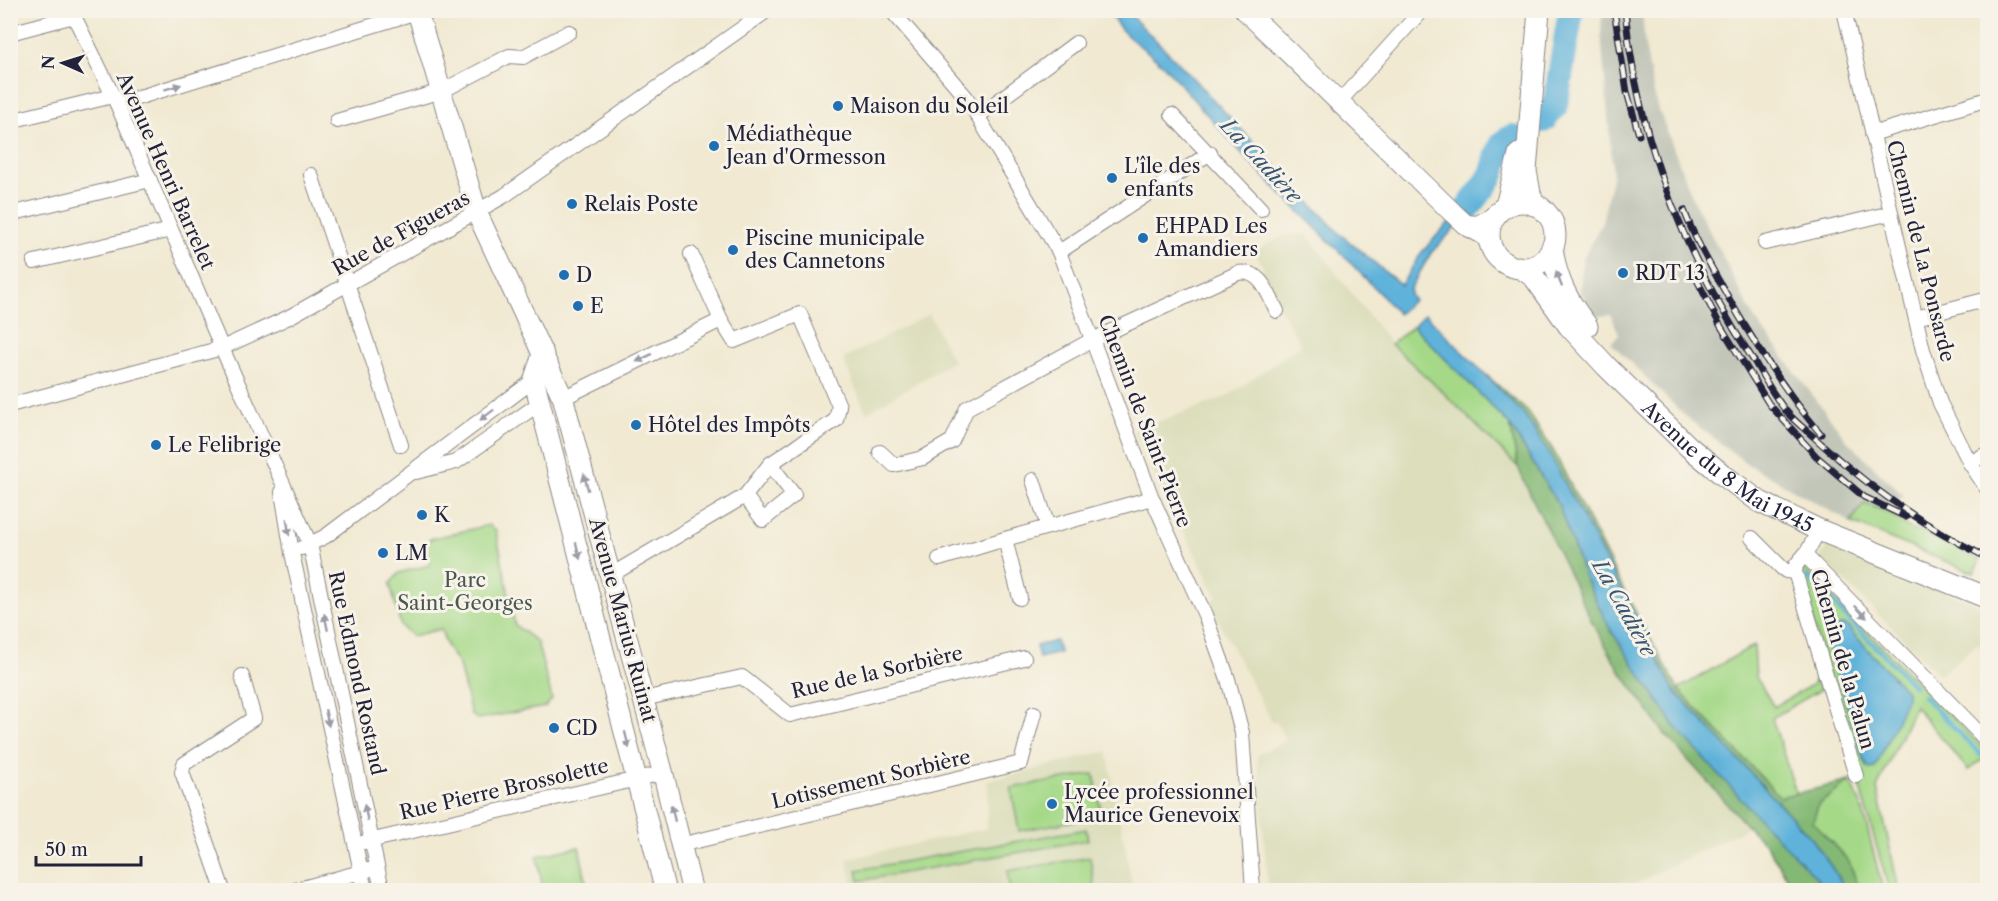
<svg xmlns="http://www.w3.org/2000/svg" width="1998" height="901" viewBox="0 0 1998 901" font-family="'Libre Caslon Text',serif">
  <rect width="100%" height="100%" fill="#f7f3e8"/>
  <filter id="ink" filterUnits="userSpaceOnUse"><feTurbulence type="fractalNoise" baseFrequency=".0167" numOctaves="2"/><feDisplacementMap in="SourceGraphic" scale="12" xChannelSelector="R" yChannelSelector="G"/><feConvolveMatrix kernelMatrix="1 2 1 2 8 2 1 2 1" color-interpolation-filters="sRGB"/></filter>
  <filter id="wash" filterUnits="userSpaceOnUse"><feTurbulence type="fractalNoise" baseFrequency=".008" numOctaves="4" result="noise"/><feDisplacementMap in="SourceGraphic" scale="24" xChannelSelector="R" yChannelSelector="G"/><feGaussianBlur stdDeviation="1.35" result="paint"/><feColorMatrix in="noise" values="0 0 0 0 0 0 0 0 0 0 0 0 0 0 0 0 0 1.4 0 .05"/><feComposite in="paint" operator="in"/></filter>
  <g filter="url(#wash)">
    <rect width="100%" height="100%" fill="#f1e9d2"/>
    <g fill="#dcdebc">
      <path d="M1306,234L1391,344L1446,395L1518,467L1592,622L1619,669L1664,733L1748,827L1623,890H1607L1605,885L1578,890H1268L1257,755L1286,741L1276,721L1272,722L1208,602L1217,597L1133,431L1226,397L1301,345L1261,274L1264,269L1254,251L1286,235Z"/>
      <path d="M929,314L953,361L866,413L843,359Z"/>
      <path d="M1828,545L1987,608V653L1978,643L1940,675L1820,557Z"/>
      <path d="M1107,751L1133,890H854L847,859L987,828L988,781Z"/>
    </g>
    <path fill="#c2c6b9" d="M1602,11H1642L1645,46L1656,103L1694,201L1754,318L1849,443L1904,496L1883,510L1864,504L1850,522L1749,465L1686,417L1611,343L1619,334L1611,315L1596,316L1580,290L1583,259L1602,222L1613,174L1601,34Z"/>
    <g fill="#a5d988" stroke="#647e62" stroke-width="1.5">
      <path d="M1413,326L1510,425L1518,467L1446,395L1391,344Z"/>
      <path d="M1864,504L1883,510L1914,531L1922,530L1980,560L1974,573L1850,522Z"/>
      <path d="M489,525L496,531L515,625L537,642L552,699L545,707L477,719L471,714L459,665L447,647L441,629L412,636L401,626L390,584L399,573L430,565L425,545L430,539Z"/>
      <path d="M1802,569H1805L1986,751L1985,758L1968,770L1915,706L1877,788L1899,890H1889L1800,576Z"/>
      <path d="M1754,645L1756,677L1774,707L1812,685L1815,679L1820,690L1772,718L1796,793L1780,798L1678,689Z"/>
      <path d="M1094,774L1102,816L1019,831L1011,788Z"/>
      <path d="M1850,781L1861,803L1883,890H1860L1849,862L1813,822L1818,805Z"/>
      <path d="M1086,829L1088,840L859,881L857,870Z"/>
      <path d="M579,847L588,890H543L537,856Z"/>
      <path d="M1090,857L1095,890H1010L1007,871Z"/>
    </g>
    <g fill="#84b974" stroke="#536e58" stroke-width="1.5">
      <path d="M1472,362L1527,411L1553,450L1626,594L1678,689L1780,797L1850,781L1818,805L1813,822L1849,862L1860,890H1845L1839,878L1813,840L1674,690L1549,453L1524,414Z"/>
      <path d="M1510,425L1558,504L1585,578L1610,629L1676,728L1817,877L1824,890H1795L1766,845L1748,827L1664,733L1619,669L1592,622L1523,479L1518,467Z"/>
    </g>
    <g fill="#5eb2da" stroke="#406a8a" stroke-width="1.5">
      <path d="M1109,11H1126L1172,56L1339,233L1401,285L1422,252L1451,220L1456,227L1431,253L1410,289V295L1414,300L1398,314C1352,261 1300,214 1251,163C1222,132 1194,100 1166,68C1144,45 1124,41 1109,11Z"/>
      <path d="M1425,314L1524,414L1549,453L1674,690L1813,840L1839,878L1845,890H1824L1816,877L1768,828L1676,728L1610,629L1585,578L1558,504L1510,425L1413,326Z"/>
      <path d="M1840,625H1846L1907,692V698L1875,768L1871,769L1868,768L1863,758L1827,642L1828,635Z"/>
      <path d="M1056,641L1060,653L1039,658L1036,646Z"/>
    </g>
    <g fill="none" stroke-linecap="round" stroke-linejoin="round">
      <g stroke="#5eb2da" stroke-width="4.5">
        <path d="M1807,577L1914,686"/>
        <path d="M1923,696L1981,755"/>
      </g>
      <g stroke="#5eb2da" stroke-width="26">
        <path d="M1543,120L1554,108L1556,101L1571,10"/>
        <path d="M1467,209C1475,198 1486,186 1492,174C1498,161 1497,143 1512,137"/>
      </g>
    </g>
  </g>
  <g filter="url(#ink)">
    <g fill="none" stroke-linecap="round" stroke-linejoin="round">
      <defs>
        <g id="street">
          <path d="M71,10L117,104L222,348L310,544L382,890"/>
          <path d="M891,10L966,97L1059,252L1152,498L1205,615L1228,679L1242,733L1253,890"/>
          <path d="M1844,10L1923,350L1940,403L1970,463L1988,490"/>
          <path d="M10,33L74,16"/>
          <path d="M1339,102L1422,10"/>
          <path d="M117,104L417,12"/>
          <path d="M1172,115L1261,209"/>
          <path d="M978,116L1076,43"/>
          <path d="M10,121L113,96"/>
          <path d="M337,121L442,91L509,56L523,57L569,32"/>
          <path d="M1872,134L1988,99"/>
          <path d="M311,175L401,445"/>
          <path d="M10,214L150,180"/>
          <path d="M1765,243L1891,213"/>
          <path d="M1059,252L1210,153"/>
          <path d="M691,254L721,320"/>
          <path d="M34,262L171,230"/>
          <path d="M1916,318L1988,299"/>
          <path d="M563,398L721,320L734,341L800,314L839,406L836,420L770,464L745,496L611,575"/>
          <path d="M10,405L222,348L289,317L504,196L768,10"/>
          <path d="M880,452L894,465L923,458L952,441L967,408L1092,340L1238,273C1261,269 1268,294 1277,311"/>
          <path d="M1970,463L1988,453"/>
          <path d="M416,472L456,462L540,403"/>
          <path d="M1033,480L1048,527"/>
          <path d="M282,492L292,553L365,890"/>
          <path d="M745,496L763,520L794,495L770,464"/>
          <path d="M1819,530L1807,552L1796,565L1795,572L1856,776"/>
          <path d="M1752,538L1782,568L1786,571L1795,572"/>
          <path d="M302,548L326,536L534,380"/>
          <path d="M1805,555L1988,742"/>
          <path d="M939,559L1005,539"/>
          <path d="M1020,598L1005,539L1152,498"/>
          <path d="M643,699L742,677L790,715L1024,658"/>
          <path d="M365,842L663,773"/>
          <path d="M680,845L1021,763L1034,713"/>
          <path d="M223,890L182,772L184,764L254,718L242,676"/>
          <path d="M295,890L368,870"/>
        </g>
        <g id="secondary">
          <path d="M417,10L477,213L563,398L663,773L692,890"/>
          <path d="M1245,10L1453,213L1466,225L1483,234L1490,241"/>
          <path d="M1466,225L1478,226L1494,217"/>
          <path d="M543,353L534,380L665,890"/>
        </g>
        <g id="primary">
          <circle cx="1522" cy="235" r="33"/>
          <path d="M1534,205L1530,193L1526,171L1539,10"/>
          <path d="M1506,206L1519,154"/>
          <path d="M1552,247C1556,280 1567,300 1587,326"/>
          <path id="s1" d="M1519,267L1534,277L1569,326L1607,367L1689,447L1723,475L1760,502L1819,530L1988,598"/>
        </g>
      </defs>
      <use href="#street" stroke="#8a8686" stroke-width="16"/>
      <use href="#secondary" stroke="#8a8686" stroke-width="22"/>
      <use href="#primary" stroke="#8a8686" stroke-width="23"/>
      <use href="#street" stroke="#fff" stroke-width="14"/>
      <use href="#secondary" stroke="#fff" stroke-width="20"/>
      <use href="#primary" stroke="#fff" stroke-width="21"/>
      <defs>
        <g id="rail">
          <path d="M1614,10L1627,92L1639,135"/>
          <path d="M1625,10C1637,137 1684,255 1754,361C1764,378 1774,396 1786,411C1794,421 1806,430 1816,439C1867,486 1925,527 1988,558"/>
          <path d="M1684,210C1693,235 1706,258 1719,281C1749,335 1781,387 1821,434"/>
          <path d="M1694,274L1720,325L1769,404L1817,457L1864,497L1906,517"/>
        </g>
      </defs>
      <use href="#rail" stroke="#22223b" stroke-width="7"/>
      <use href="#rail" stroke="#f7f3e8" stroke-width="4.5" stroke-dasharray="14" stroke-linecap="butt"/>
    </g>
    <defs><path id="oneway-solid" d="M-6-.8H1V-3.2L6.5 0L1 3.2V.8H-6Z" transform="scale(1.5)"/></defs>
    <g fill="#9c9ca7">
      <use href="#oneway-solid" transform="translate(173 87) rotate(-17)"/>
      <use href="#oneway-solid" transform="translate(1559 279) rotate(-110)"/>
      <use href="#oneway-solid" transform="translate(644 358) rotate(154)"/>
      <use href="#oneway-solid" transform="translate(487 415) rotate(143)"/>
      <use href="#oneway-solid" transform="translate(586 482) rotate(-105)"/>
      <use href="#oneway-solid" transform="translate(288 527) rotate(81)"/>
      <use href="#oneway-solid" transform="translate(578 551) rotate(76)"/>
      <use href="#oneway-solid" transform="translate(1861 612) rotate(46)"/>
      <use href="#oneway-solid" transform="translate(326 622) rotate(-102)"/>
      <use href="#oneway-solid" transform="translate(327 718) rotate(78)"/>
      <use href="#oneway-solid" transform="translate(627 740) rotate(76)"/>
      <use href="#oneway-solid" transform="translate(366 813) rotate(-102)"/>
      <use href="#oneway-solid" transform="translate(673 813) rotate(-103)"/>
    </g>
  </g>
  <g fill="#1f6fb2" stroke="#f7f3e8" stroke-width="2">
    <circle cx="838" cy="106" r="6"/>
    <circle cx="714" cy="146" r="6"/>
    <circle cx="1112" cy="178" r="6"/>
    <circle cx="572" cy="204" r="6"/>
    <circle cx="1143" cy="238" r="6"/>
    <circle cx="733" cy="250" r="6"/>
    <circle cx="1623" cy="273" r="6"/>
    <circle cx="564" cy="275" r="6"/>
    <circle cx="578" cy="306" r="6"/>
    <circle cx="636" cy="425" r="6"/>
    <circle cx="156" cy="445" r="6"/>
    <circle cx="422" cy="515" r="6"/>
    <circle cx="383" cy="553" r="6"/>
    <circle cx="554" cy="728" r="6"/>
    <circle cx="1052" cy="804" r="6"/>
  </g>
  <g text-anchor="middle" stroke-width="6" stroke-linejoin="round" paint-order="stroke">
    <g font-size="20" fill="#22223b" stroke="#f7f3e8" text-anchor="start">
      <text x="850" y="113">Maison du Soleil</text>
      <text x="726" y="141">Médiathèque<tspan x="726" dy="23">Jean d'Ormesson</tspan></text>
      <text x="1124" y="173">L'île des<tspan x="1124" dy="23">enfants</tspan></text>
      <text x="584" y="211">Relais Poste</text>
      <text x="1155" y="233">EHPAD Les<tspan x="1155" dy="23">Amandiers</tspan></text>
      <text x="745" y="245">Piscine municipale<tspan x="745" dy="23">des Cannetons</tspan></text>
      <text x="1635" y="280">RDT 13</text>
      <text x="576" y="282">D</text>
      <text x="590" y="313">E</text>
      <text x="648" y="432">Hôtel des Impôts</text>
      <text x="168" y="452">Le Felibrige</text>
      <text x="434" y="522">K</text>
      <text x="395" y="560">LM</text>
      <text x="566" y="735">CD</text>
      <text x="1064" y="799">Lycée professionnel<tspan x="1064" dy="23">Maurice Genevoix</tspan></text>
    </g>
    <g font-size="20" fill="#22223b" stroke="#f7f3e8">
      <text transform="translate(166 171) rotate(66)" y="7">Avenue Henri Barrelet</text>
      <text transform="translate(401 233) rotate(-29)" y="7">Rue de Figueras</text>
      <text transform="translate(1921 251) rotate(76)" y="7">Chemin de La Ponsarde</text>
      <text transform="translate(1145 421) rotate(69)" y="7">Chemin de Saint-Pierre</text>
      <text dy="7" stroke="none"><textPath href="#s1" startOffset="292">Avenue du 8 Mai 1945</textPath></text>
      <text transform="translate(623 620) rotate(75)" y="7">Avenue Marius Ruinat</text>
      <text transform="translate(1843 659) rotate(74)" y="7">Chemin de la Palun</text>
      <text transform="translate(877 672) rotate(-13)" y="7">Rue de la Sorbière</text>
      <text transform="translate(357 673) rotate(78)" y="7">Rue Edmond Rostand</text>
      <text transform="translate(871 779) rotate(-13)" y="7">Lotissement Sorbière</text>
      <text transform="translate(504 789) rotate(-13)" y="7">Rue Pierre Brossolette</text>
    </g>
    <g font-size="20" fill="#495952" stroke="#f7f3e8">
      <text x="465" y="587">Parc<tspan x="465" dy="23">Saint-Georges</tspan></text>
    </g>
    <g font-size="21" font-style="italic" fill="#375473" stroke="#f7f3e8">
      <text transform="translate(1261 161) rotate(47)" y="7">La Cadière</text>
      <text transform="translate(1624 608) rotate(61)" y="7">La Cadière</text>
    </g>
  </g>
  <rect width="1998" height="901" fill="none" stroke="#f7f3e8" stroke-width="36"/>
  <g transform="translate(63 63) rotate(273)" stroke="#f7f3e8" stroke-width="4.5" paint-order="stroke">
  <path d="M0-4.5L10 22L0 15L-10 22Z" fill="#22223b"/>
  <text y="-9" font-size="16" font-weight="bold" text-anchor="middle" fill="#22223b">N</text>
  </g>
  <path d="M36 856v9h105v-9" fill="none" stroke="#22223b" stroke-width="3"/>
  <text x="45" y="856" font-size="18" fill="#22223b" stroke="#f7f3e8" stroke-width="4.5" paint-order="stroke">50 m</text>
</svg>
